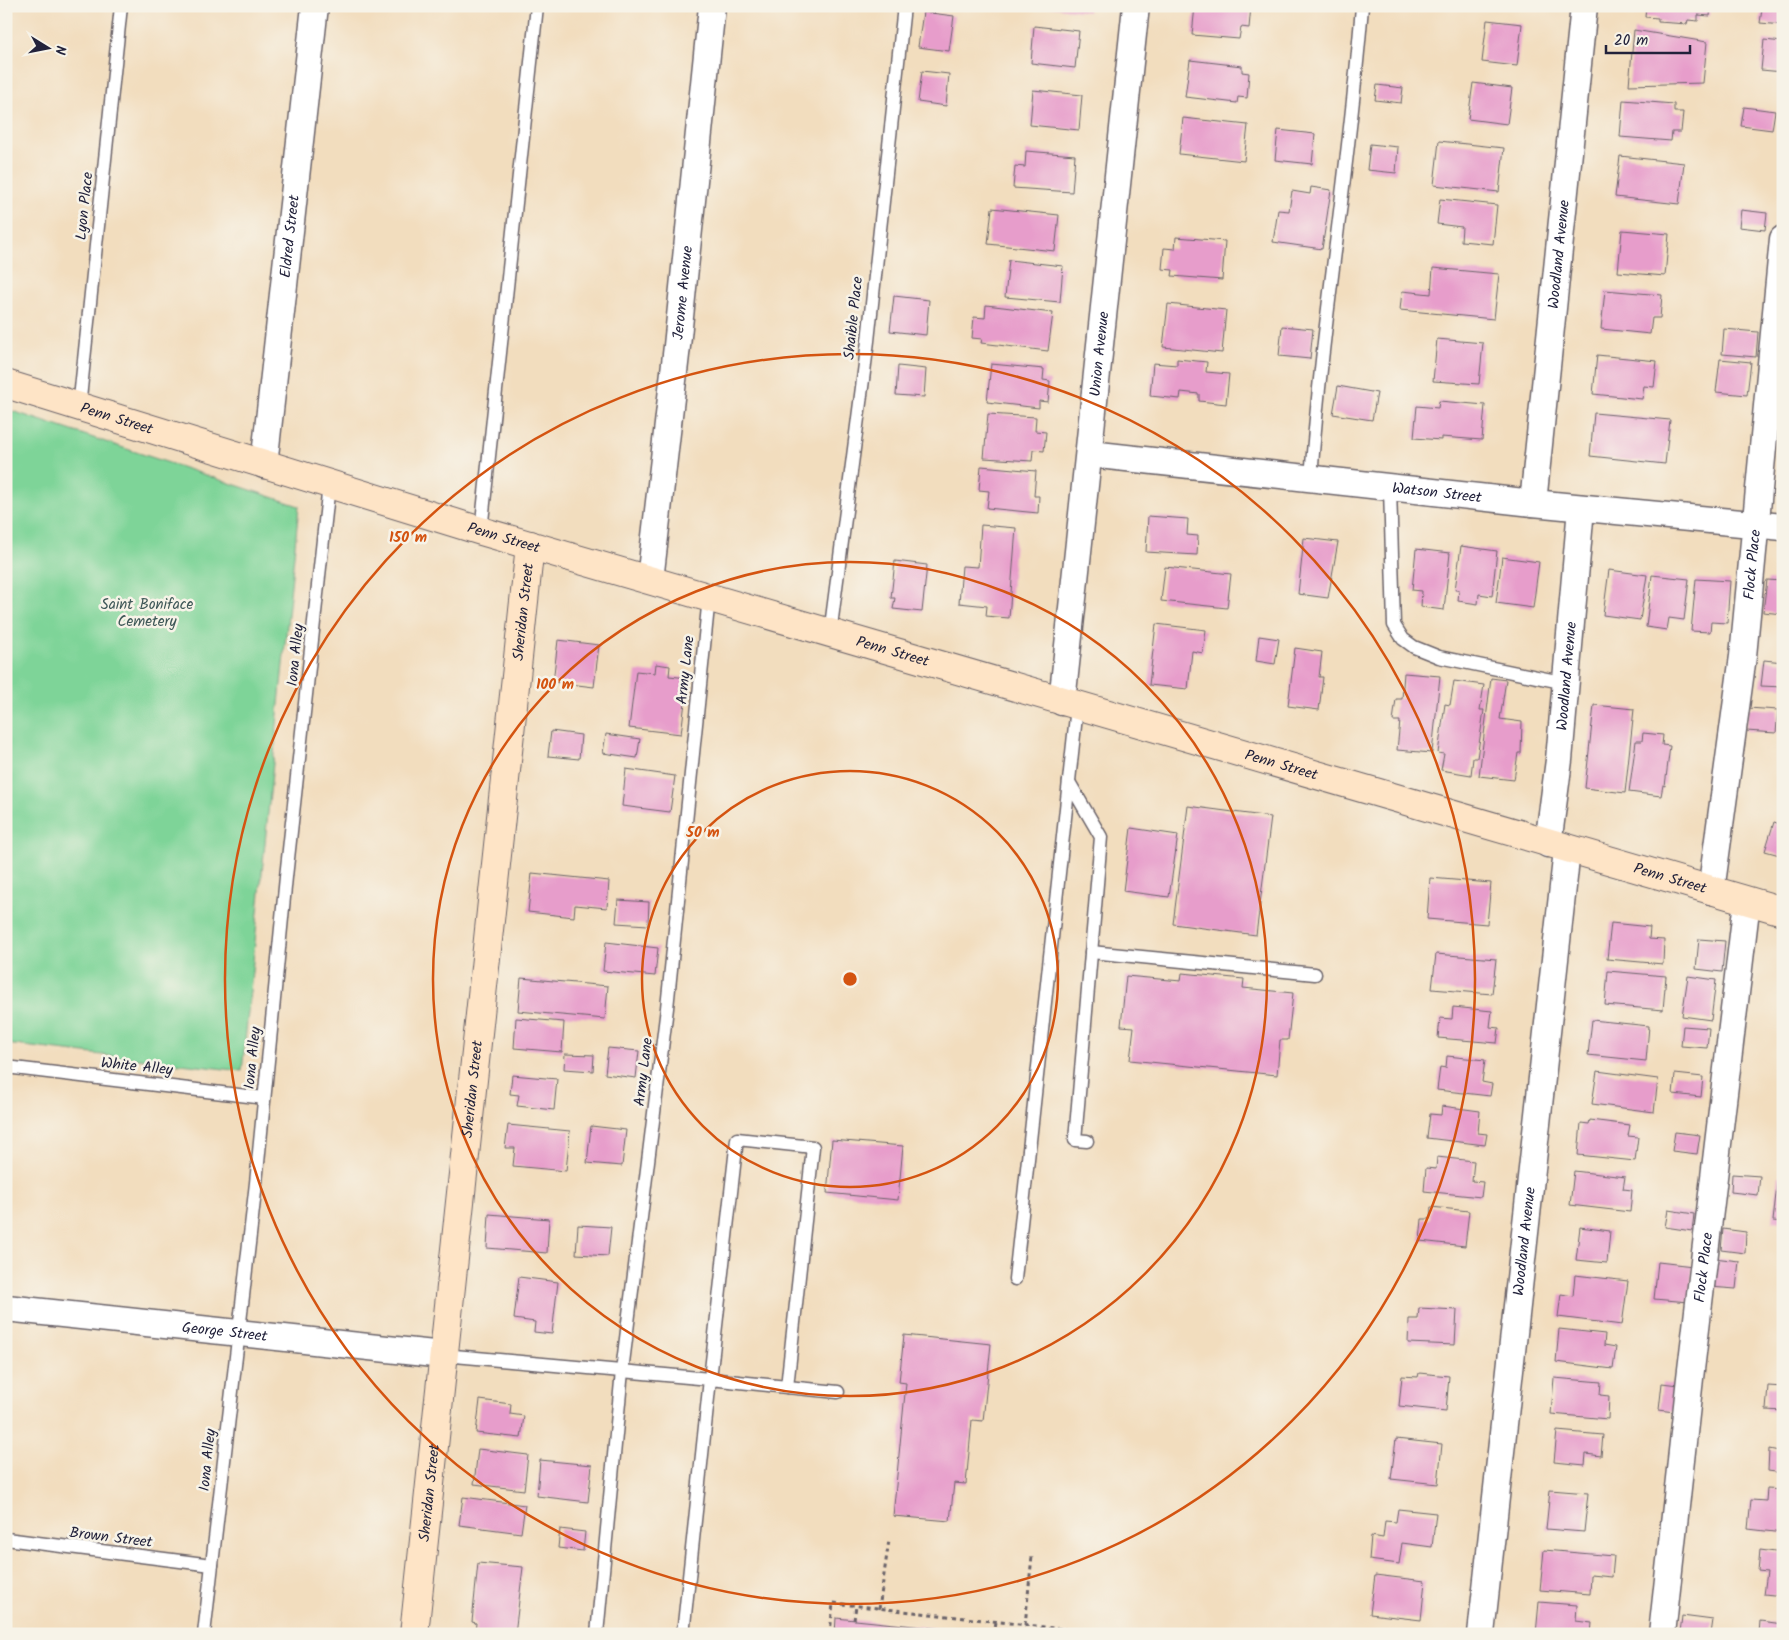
<svg xmlns="http://www.w3.org/2000/svg" width="1789" height="1640" viewBox="0 0 1789 1640" font-family="Kalam,sans-serif">
  <rect width="100%" height="100%" fill="#f7f3e8"/>
  <filter id="ink" filterUnits="userSpaceOnUse"><feTurbulence type="fractalNoise" baseFrequency=".02" numOctaves="2"/><feDisplacementMap in="SourceGraphic" scale="10" xChannelSelector="R" yChannelSelector="G"/><feConvolveMatrix kernelMatrix="1 2 1 2 8 2 1 2 1" color-interpolation-filters="sRGB"/></filter>
  <filter id="wash" filterUnits="userSpaceOnUse"><feTurbulence type="fractalNoise" baseFrequency=".0096" numOctaves="4" result="noise"/><feDisplacementMap in="SourceGraphic" scale="20" xChannelSelector="R" yChannelSelector="G"/><feGaussianBlur stdDeviation="1.12" result="paint"/><feColorMatrix in="noise" values="0 0 0 0 0 0 0 0 0 0 0 0 0 0 0 0 0 1.4 0 .05"/><feComposite in="paint" operator="in"/></filter>
  <g filter="url(#wash)">
    <rect width="100%" height="100%" fill="#f2ddbe"/>
    <path fill="#7ed498" stroke="#507b6a" d="M6,409L299,506L242,1071L6,1044Z"/>
    <g id="blocks">
      <g fill="#e79dcb">
        <path d="M1044,6H1089L1088,12Z"/>
        <path d="M1195,6H1251L1249,28L1241,27L1239,39L1192,35Z"/>
        <path d="M1646,6H1711L1710,16L1698,15V21L1688,20L1687,24L1658,22V18L1645,17Z"/>
        <path d="M1753,6H1783V25L1760,23L1762,9L1753,8Z"/>
        <path d="M923,12L954,16L949,51L918,47Z"/>
        <path d="M1487,20L1522,24L1517,66L1482,62Z"/>
        <path d="M1034,26L1079,31L1075,68L1031,63Z"/>
        <path d="M1634,30L1707,42L1703,83L1629,85Z"/>
        <path d="M1764,40L1783,42V72L1761,70Z"/>
        <path d="M1190,60L1242,66V72L1249,73L1247,98L1238,97L1237,103L1185,97Z"/>
        <path d="M922,71L949,74L946,106L918,102Z"/>
        <path d="M1473,83L1512,88L1507,124L1468,119Z"/>
        <path d="M1377,85L1403,88L1401,103L1375,100Z"/>
        <path d="M1033,90L1082,95L1079,130L1030,125Z"/>
        <path d="M1623,100L1674,104V112H1683L1681,132H1672L1671,141L1620,137Z"/>
        <path d="M1744,107L1775,111L1772,130L1741,126Z"/>
        <path d="M1183,118L1248,125L1244,161L1179,154Z"/>
        <path d="M1278,130L1315,134L1312,164L1275,160Z"/>
        <path d="M1439,141L1504,148L1499,192L1434,185Z"/>
        <path d="M1370,144L1398,147L1396,173L1367,170Z"/>
        <path d="M1026,151L1075,155L1072,192L1013,188L1015,166L1025,167Z"/>
        <path d="M1620,156L1684,163L1679,204L1615,197Z"/>
        <path d="M1311,187L1331,190L1322,249L1273,242L1278,210L1289,211L1292,191L1310,194Z"/>
        <path d="M1440,199L1497,205L1493,244L1461,241L1462,227L1437,224Z"/>
        <path d="M992,208L1059,215L1055,251L988,244Z"/>
        <path d="M1741,210L1767,213L1765,230L1739,227Z"/>
        <path d="M1622,230L1669,234L1665,276L1618,272Z"/>
        <path d="M1176,237L1225,241L1222,280L1172,276L1173,270L1162,269L1164,248L1175,249Z"/>
        <path d="M1009,260L1063,266L1060,302L1005,297Z"/>
        <path d="M1433,268L1499,274L1494,319L1400,310L1402,291L1431,294Z"/>
        <path d="M1605,290L1662,295L1660,318H1652L1650,334L1601,329Z"/>
        <path d="M894,296L929,300L926,335L890,331Z"/>
        <path d="M1168,304L1226,310L1222,353L1163,347Z"/>
        <path d="M986,305L1053,313L1048,351L981,343L982,339L972,338L974,317L985,318Z"/>
        <path d="M1282,326L1313,329L1310,359L1279,356Z"/>
        <path d="M1724,329L1758,332L1756,357L1722,354Z"/>
        <path d="M1437,339L1483,343L1479,384L1433,381Z"/>
        <path d="M1597,355L1657,361L1654,387L1644,386L1642,399L1593,394Z"/>
        <path d="M1177,359L1207,362L1206,372L1229,374L1226,404L1199,401V394L1181,392L1180,399L1150,396L1153,363L1177,365Z"/>
        <path d="M1720,359L1751,362L1747,395L1716,392Z"/>
        <path d="M991,364L1044,369L1043,380L1050,381L1048,402L1039,401V408L987,402Z"/>
        <path d="M898,366L926,369L924,397L896,395Z"/>
        <path d="M1338,386L1377,393L1372,420L1333,414Z"/>
        <path d="M1439,401L1485,405L1482,440L1441,437V440L1414,438L1417,406L1438,408Z"/>
        <path d="M1594,413L1670,420L1665,464L1590,456Z"/>
        <path d="M988,414L1036,417L1035,431L1046,432L1044,451L1033,450L1032,461L984,458Z"/>
        <path d="M981,466L1036,471L1034,496H1039L1038,513L987,508L989,491L979,490Z"/>
        <path d="M1148,516L1188,519L1187,535L1198,536L1197,555L1146,552Z"/>
        <path d="M981,525L1016,528L1009,618L986,616L987,606L959,603L962,566L978,567Z"/>
        <path d="M1304,538L1338,542L1328,598L1298,594Z"/>
        <path d="M1461,546L1497,551L1492,596L1479,594L1478,604L1458,601L1459,590H1455Z"/>
        <path d="M1416,549L1450,553L1444,610L1421,607L1422,591L1412,590Z"/>
        <path d="M1502,557L1539,562L1533,608L1496,603Z"/>
        <path d="M895,561L927,565L922,612L893,609L895,598H891Z"/>
        <path d="M1165,567L1231,574L1227,608L1161,601Z"/>
        <path d="M1609,570L1647,575L1640,620L1603,615Z"/>
        <path d="M1652,575L1689,579L1684,620L1669,618L1667,630L1646,627Z"/>
        <path d="M1696,579L1730,581L1727,623L1711,622L1710,632L1691,631Z"/>
        <path d="M1767,580L1783,581V614L1763,612Z"/>
        <path d="M1156,624L1206,630L1203,653L1192,651L1188,689L1149,685Z"/>
        <path d="M1259,636L1279,639L1275,664L1256,661Z"/>
        <path d="M558,640L599,645L594,687L553,682Z"/>
        <path d="M1295,648L1322,652L1319,677H1323L1319,710L1288,706Z"/>
        <path d="M1764,660L1783,662V687L1761,686Z"/>
        <path d="M656,664L670,666L669,676L688,678L681,734L629,728L636,671L655,673Z"/>
        <path d="M1404,673L1440,676L1432,753L1397,750L1400,721H1393L1396,699H1402Z"/>
        <path d="M1491,678L1506,680L1500,719L1522,722L1521,753H1518L1514,780L1479,776Z"/>
        <path d="M1454,681L1484,685L1480,710H1484L1477,758H1473L1471,775L1441,770L1444,754L1438,753L1445,704L1450,705Z"/>
        <path d="M1594,705L1634,709L1625,793L1585,788Z"/>
        <path d="M1748,708L1778,710L1776,733L1746,731Z"/>
        <path d="M551,731L581,735L579,759L548,756Z"/>
        <path d="M1643,733L1663,735L1662,745L1670,746L1665,786L1663,785L1661,796L1629,792L1636,741H1642Z"/>
        <path d="M606,734L640,739L637,758L603,753Z"/>
        <path d="M626,769L675,776L670,812L622,806Z"/>
        <path d="M1188,806L1271,817L1256,935L1173,924Z"/>
        <path d="M1774,822L1783,825V856L1765,851Z"/>
        <path d="M1131,828L1178,835L1169,897L1123,891Z"/>
        <path d="M532,873L609,881L607,908L575,905L574,917L528,912Z"/>
        <path d="M1430,878L1491,883L1487,924L1427,919Z"/>
        <path d="M618,900L649,902L648,925L616,923Z"/>
        <path d="M1611,923L1650,927L1649,939L1664,940L1663,964L1607,959Z"/>
        <path d="M1699,939L1725,941L1722,972L1696,969Z"/>
        <path d="M606,942L658,948L655,976L603,971Z"/>
        <path d="M1436,954L1496,959L1492,994L1432,989Z"/>
        <path d="M1608,971L1666,976L1663,1010L1605,1005Z"/>
        <path d="M1182,973L1244,979L1243,988L1293,993L1288,1040H1280L1277,1075L1130,1060L1134,1027L1121,1026L1126,976L1181,981Z"/>
        <path d="M1688,976L1716,980L1711,1020L1682,1016Z"/>
        <path d="M521,978L608,986L605,1019L518,1011Z"/>
        <path d="M1453,1007L1492,1011L1490,1027L1499,1028L1497,1043L1438,1038L1440,1018L1452,1019Z"/>
        <path d="M516,1018L564,1022L562,1052L514,1048Z"/>
        <path d="M1592,1020L1649,1026L1646,1061L1588,1055Z"/>
        <path d="M1683,1026L1709,1028L1707,1048L1681,1046Z"/>
        <path d="M608,1048L639,1051L636,1078L605,1074Z"/>
        <path d="M565,1054L594,1055L593,1071L564,1069Z"/>
        <path d="M1447,1056L1485,1060L1482,1082L1492,1084L1490,1096L1437,1090L1440,1067L1446,1068Z"/>
        <path d="M1597,1071L1658,1079L1654,1112L1592,1104Z"/>
        <path d="M1675,1074L1703,1077L1701,1097L1673,1094Z"/>
        <path d="M512,1075L557,1079L554,1110L517,1106L519,1095L510,1094Z"/>
        <path d="M1442,1106L1480,1111L1478,1133L1487,1134L1485,1145L1427,1138L1430,1114L1441,1115Z"/>
        <path d="M1590,1120L1630,1125L1628,1136L1638,1137L1635,1161L1578,1155L1581,1123L1589,1124Z"/>
        <path d="M508,1125L570,1131L566,1171L513,1166L515,1148H505Z"/>
        <path d="M591,1126L626,1130L622,1166L587,1163Z"/>
        <path d="M1675,1132L1700,1135L1697,1154L1672,1151Z"/>
        <path d="M832,1140L903,1146L898,1200L827,1193Z"/>
        <path d="M1437,1157L1474,1161L1472,1181L1483,1182L1481,1197L1424,1191L1426,1168L1436,1169Z"/>
        <path d="M1574,1171L1625,1177L1623,1189L1632,1190L1630,1212L1570,1205Z"/>
        <path d="M1732,1174L1760,1176L1758,1195L1731,1192Z"/>
        <path d="M1778,1176H1783V1222L1773,1221Z"/>
        <path d="M1431,1207L1469,1211L1465,1246L1420,1241L1422,1219H1430Z"/>
        <path d="M1668,1210L1694,1214L1692,1231L1665,1227Z"/>
        <path d="M489,1214L549,1219L547,1253L487,1248Z"/>
        <path d="M578,1225L611,1227L608,1256L576,1254Z"/>
        <path d="M1580,1227L1610,1231L1607,1263L1576,1260Z"/>
        <path d="M1723,1229L1746,1232L1745,1253L1721,1250Z"/>
        <path d="M1714,1258L1739,1261L1736,1289L1710,1287Z"/>
        <path d="M1658,1262L1693,1266L1689,1302L1654,1299Z"/>
        <path d="M1575,1275L1628,1281L1622,1325L1558,1317L1561,1294L1573,1296Z"/>
        <path d="M519,1277L558,1282L552,1334L534,1332L535,1322L514,1319Z"/>
        <path d="M1419,1308L1457,1310L1455,1345L1408,1343L1409,1319H1418Z"/>
        <path d="M1559,1329L1605,1334L1604,1345L1616,1347L1613,1369L1556,1362Z"/>
        <path d="M904,1335L991,1344L983,1421L972,1420L966,1484L954,1483L950,1521L893,1516L906,1383L899,1382Z"/>
        <path d="M1419,1373L1449,1376L1446,1411L1399,1406L1402,1376L1418,1377Z"/>
        <path d="M1554,1378L1601,1382L1600,1395L1609,1396L1608,1419L1551,1414Z"/>
        <path d="M1662,1383L1678,1385L1674,1412L1659,1410Z"/>
        <path d="M1768,1386L1783,1387V1411L1766,1410Z"/>
        <path d="M480,1400L511,1404L510,1414L524,1416L521,1438L476,1433Z"/>
        <path d="M1557,1431L1603,1435L1601,1456L1586,1454L1585,1465L1554,1462Z"/>
        <path d="M1781,1433L1783,1434V1473L1768,1471L1769,1449L1779,1451Z"/>
        <path d="M1396,1439L1442,1444L1438,1484L1391,1479Z"/>
        <path d="M478,1449L528,1455L524,1490L474,1484Z"/>
        <path d="M540,1460L592,1465L588,1502L537,1496Z"/>
        <path d="M1767,1489L1783,1490V1533L1748,1529L1751,1500L1766,1501Z"/>
        <path d="M1550,1490L1588,1493L1584,1532L1546,1529Z"/>
        <path d="M463,1497L525,1505L521,1533L459,1525Z"/>
        <path d="M1398,1509L1436,1513L1432,1547L1402,1543L1399,1564L1369,1560L1371,1536L1383,1538L1385,1521L1396,1522Z"/>
        <path d="M560,1529L585,1532L583,1551L558,1548Z"/>
        <path d="M1544,1550L1614,1556L1612,1577L1591,1575L1590,1594L1540,1590Z"/>
        <path d="M1760,1550L1783,1553V1596L1764,1594L1767,1572L1758,1571Z"/>
        <path d="M478,1563L523,1567L515,1634H475L476,1623L472,1622Z"/>
        <path d="M1375,1575L1425,1581L1421,1620L1370,1614Z"/>
        <path d="M1539,1602L1577,1605L1576,1621L1592,1623L1591,1634H1536Z"/>
        <path d="M1682,1616L1713,1620L1711,1634H1680Z"/>
        <path d="M836,1618L972,1632V1634H835Z"/>
        <path d="M1760,1621L1783,1624V1634H1759Z"/>
      </g>
    </g>
  </g>
  <g filter="url(#ink)">
    <use href="#blocks" fill-opacity="0" stroke="#6b6369" stroke-width="1"/>
    <g fill="none" stroke-linecap="round" stroke-linejoin="round">
      <defs>
        <g id="lane">
          <path d="M79,408L121,6"/>
          <path d="M1311,479C1322,321 1350,164 1362,6"/>
          <path d="M1390,488L1394,625L1403,639L1414,647L1439,657L1566,683"/>
          <path d="M481,531L537,6"/>
          <path d="M830,634L868,341L904,6"/>
          <path d="M1069,782L1101,837L1075,1140L1087,1141"/>
          <path d="M1091,952L1315,974"/>
          <path d="M6,1067L264,1098"/>
          <path d="M1015,1279L1077,707"/>
          <path d="M443,1355L710,1379L737,1139L813,1147L787,1387L710,1379L683,1634"/>
          <path d="M787,1387L838,1392"/>
          <path d="M6,1539L212,1565"/>
          <path d="M204,1634L256,1183L286,877L329,485"/>
          <path d="M597,1634L622,1371L667,1008L709,597"/>
        </g>
        <g id="street">
          <path id="s1" d="M1090,454L1533,503L1783,527"/>
          <path id="s2" d="M264,465L315,6"/>
          <path id="s3" d="M1533,503L1584,6"/>
          <path id="s4" d="M650,580L677,346L712,6"/>
          <path id="s5" d="M1062,702L1136,6"/>
          <path id="s6" d="M1548,844L1559,760L1581,508"/>
          <path id="s7" d="M1711,891L1743,656L1783,239"/>
          <path id="s8" d="M6,1308L443,1355"/>
          <path id="s9" d="M1481,1634L1567,850"/>
          <path id="s10" d="M1662,1634L1690,1378L1747,901"/>
        </g>
        <g id="secondary">
          <path id="s11" d="M6,384L481,531L1783,911"/>
          <path id="s12" d="M414,1634L530,545"/>
        </g>
      </defs>
      <use href="#lane" stroke="#6b6369" stroke-width="15"/>
      <use href="#street" stroke="#6b6369" stroke-width="29"/>
      <use href="#secondary" stroke="#6b6369" stroke-width="30"/>
      <g stroke="#6b6369" stroke-width="3" stroke-dasharray="4 4" stroke-linecap="butt">
        <path d="M879,1609L889,1540"/>
        <path d="M854,1620L856,1606"/>
        <path d="M1025,1625L1032,1556"/>
        <path d="M830,1634L833,1603L1080,1631V1634"/>
        <path d="M994,1634L996,1622"/>
      </g>
      <use href="#lane" stroke="#fff" stroke-width="12"/>
      <use href="#street" stroke="#fff" stroke-width="26"/>
      <use href="#secondary" stroke="#fee4c6" stroke-width="28"/>
    </g>
  </g>
  <g fill="none" stroke="#d45411" stroke-width="2.5">
    <circle cx="850" cy="979" r="208"/>
    <circle cx="850" cy="979" r="417"/>
    <circle cx="850" cy="979" r="625"/>
  </g>
  <g text-anchor="middle" stroke-width="5" stroke-linejoin="round" paint-order="stroke">
    <g font-size="15" fill="#22223b" stroke="#f7f3e8">
      <text transform="translate(84 206) rotate(-84)" y="5">Lyon Place</text>
      <text dy="5" stroke="none"><textPath href="#s2" startOffset="230">Eldred Street</textPath></text>
      <text dy="5" stroke="none"><textPath href="#s3" startOffset="250">Woodland Avenue</textPath></text>
      <text dy="5" stroke="none"><textPath href="#s4" startOffset="289">Jerome Avenue</textPath></text>
      <text transform="translate(853 318) rotate(-84)" y="5">Shaible Place</text>
      <text dy="5" stroke="none"><textPath href="#s5" startOffset="350">Union Avenue</textPath></text>
      <text dy="5" stroke="none"><textPath href="#s11" startOffset="116">Penn Street</textPath></text>
      <text dy="5" stroke="none"><textPath href="#s1" startOffset="349">Watson Street</textPath></text>
      <text dy="5" stroke="none"><textPath href="#s11" startOffset="521">Penn Street</textPath></text>
      <text dy="5" stroke="none"><textPath href="#s7" startOffset="329">Flock Place</textPath></text>
      <text dy="5" stroke="none"><textPath href="#s12" startOffset="1028">Sheridan Street</textPath></text>
      <text dy="5" stroke="none"><textPath href="#s11" startOffset="926">Penn Street</textPath></text>
      <text transform="translate(295 655) rotate(-84)" y="5">Iona Alley</text>
      <text transform="translate(685 670) rotate(-84)" y="5">Army Lane</text>
      <text dy="5" stroke="none"><textPath href="#s6" startOffset="169">Woodland Avenue</textPath></text>
      <text dy="5" stroke="none"><textPath href="#s11" startOffset="1331">Penn Street</textPath></text>
      <text dy="5" stroke="none"><textPath href="#s11" startOffset="1736">Penn Street</textPath></text>
      <text transform="translate(252 1058) rotate(-84)" y="5">Iona Alley</text>
      <text transform="translate(137 1066) rotate(6)" y="5">White Alley</text>
      <text transform="translate(643 1072) rotate(-83)" y="5">Army Lane</text>
      <text dy="5" stroke="none"><textPath href="#s12" startOffset="548">Sheridan Street</textPath></text>
      <text dy="5" stroke="none"><textPath href="#s9" startOffset="395">Woodland Avenue</textPath></text>
      <text dy="5" stroke="none"><textPath href="#s10" startOffset="369">Flock Place</textPath></text>
      <text dy="5" stroke="none"><textPath href="#s8" startOffset="220">George Street</textPath></text>
      <text transform="translate(207 1460) rotate(-84)" y="5">Iona Alley</text>
      <text dy="5" stroke="none"><textPath href="#s12" startOffset="142">Sheridan Street</textPath></text>
      <text transform="translate(111 1537) rotate(7)" y="5">Brown Street</text>
    </g>
    <g font-size="15" fill="#3e5757" stroke="#f7f3e8">
      <text x="147" y="609">Saint Boniface<tspan x="147" dy="17">Cemetery</tspan></text>
    </g>
  </g>
  <circle cx="850" cy="979" r="8" fill="#d45411" stroke="#f7f3e8" stroke-width="2.5"/>
  <g font-size="15" text-anchor="middle" font-weight="bold" fill="#d45411" stroke="#f7f3e8" stroke-width="5" stroke-linejoin="round" paint-order="stroke">
    <text x="408" y="542">150 m</text>
    <text x="555" y="689">100 m</text>
    <text x="703" y="837">50 m</text>
  </g>
  <rect width="1789" height="1640" fill="none" stroke="#f7f3e8" stroke-width="25"/>
  <g transform="translate(48 48) rotate(100)" stroke="#f7f3e8" stroke-width="4" paint-order="stroke">
  <path d="M0-4L9 19L0 12L-9 19Z" fill="#22223b"/>
  <text y="-8" font-size="14" font-weight="bold" text-anchor="middle" fill="#22223b">N</text>
  </g>
  <path d="M1606 45v8h84v-8" fill="none" stroke="#22223b" stroke-width="2.5"/>
  <text x="1614" y="45" font-size="15" fill="#22223b" stroke="#f7f3e8" stroke-width="4" paint-order="stroke">20 m</text>
</svg>
